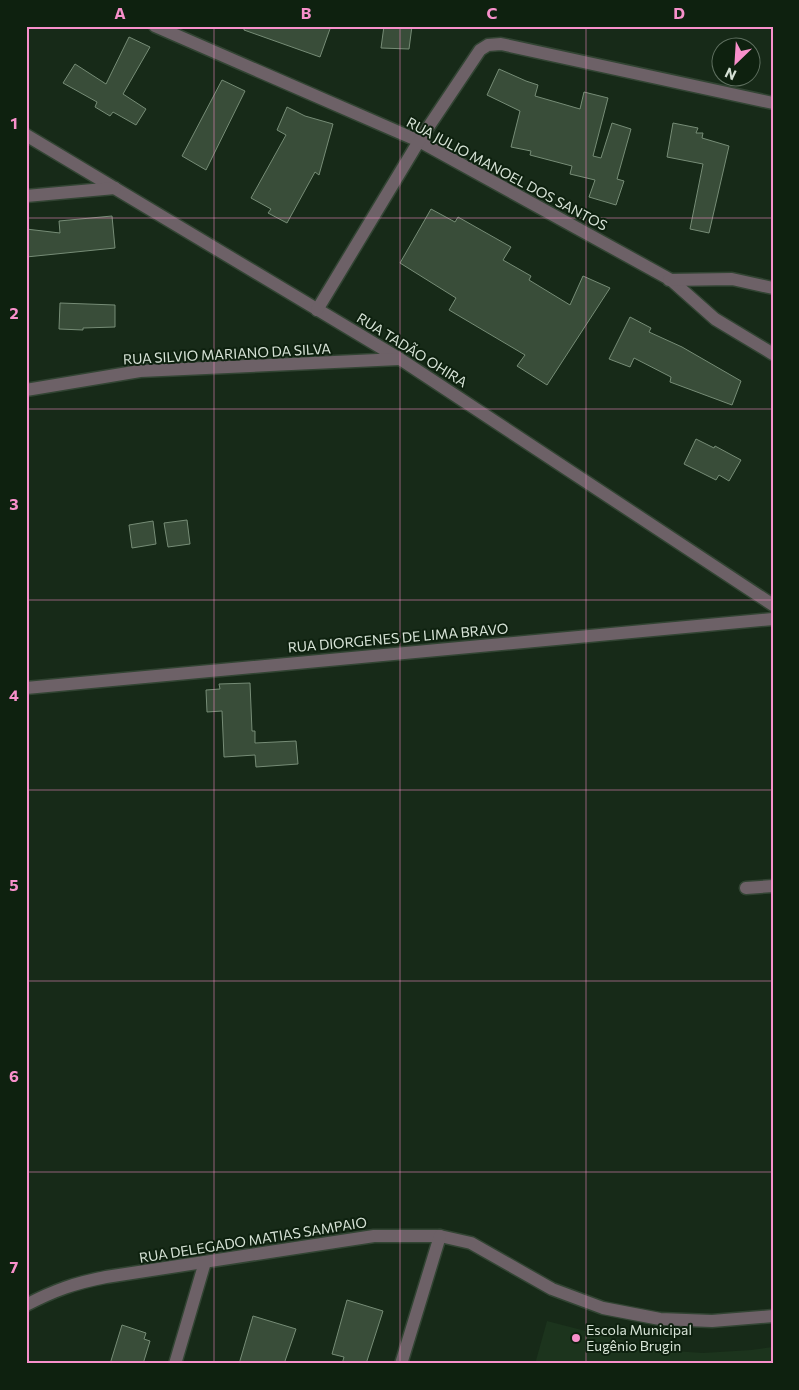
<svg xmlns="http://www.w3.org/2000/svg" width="799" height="1390" viewBox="0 0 799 1390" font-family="Commissioner,sans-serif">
  <rect width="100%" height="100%" fill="#172a18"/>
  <path fill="#1c341d" d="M547,1321L659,1350L703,1353L751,1350L773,1347V1364H535Z"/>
  <g fill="#394d39" stroke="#768c76">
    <path d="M244,26H331L320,57L244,30Z"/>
    <path d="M384,26H412L409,49L381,48Z"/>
    <path d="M129,37L150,47L123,94L146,109L136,125L113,112L110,116L95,107L97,102L63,83L75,64L106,84Z"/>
    <path d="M499,69L526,81L538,85L535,96L580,109L584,92L608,98L593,156L601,158L612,123L631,129L617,179L624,181L616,205L589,197L595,180L570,174L572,166L530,155L531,151L511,147L520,111L487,95Z"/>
    <path d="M222,80L245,91L206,170L182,156Z"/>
    <path d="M287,107L305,116L333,124L319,175L315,172L287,223L268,213L271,209L251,198L286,135L277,130Z"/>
    <path d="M673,123L698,128L696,133H703L702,138L729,146L709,233L690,229L703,164L667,157Z"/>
    <path d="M431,209L455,222L458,217L511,247L503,260L531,276L529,280L570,305L583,276L610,288L547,385L517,366L525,355L449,310L456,298L400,263Z"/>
    <path d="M112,216L115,248L26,257V229L60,233L59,221Z"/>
    <path d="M60,303L115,305V327L83,328V330L59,329Z"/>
    <path d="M630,317L651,328L649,332L682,347L741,381L732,405L670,382L671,377L634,358L630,367L609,359Z"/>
    <path d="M696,439L714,448L715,446L741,460L729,481L719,475L716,480L684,464Z"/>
    <path d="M187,520L190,544L168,547L164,523Z"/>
    <path d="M153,521L156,544L132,548L129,525Z"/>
    <path d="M250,683L252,731H255V743L296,741L298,764L256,767L255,755L224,757L222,711L207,712L206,690L220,689L219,684Z"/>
    <path d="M347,1300L383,1311L366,1364H342L344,1357L332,1354Z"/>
    <path d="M253,1316L296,1329L284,1364H239Z"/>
    <path d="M122,1325L146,1333L144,1339L150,1341L143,1364H110Z"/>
  </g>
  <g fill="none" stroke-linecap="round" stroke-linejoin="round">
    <defs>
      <g id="minor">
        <path d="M155,26L419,141L671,280L715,319L773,354"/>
        <path d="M26,135L400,359L773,605"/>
        <path d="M26,196L115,188"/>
        <path d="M669,280L732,279L773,288"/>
        <path d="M317,310L419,141L480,50L488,45L501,44L773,103"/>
        <path d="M26,390L140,371L399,359"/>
        <path d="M26,688L773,619"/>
        <path d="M746,888L773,886"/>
        <path d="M26,1305C55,1290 75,1283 106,1277L374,1236H440L471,1243L552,1289L603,1308L660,1319L712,1321L773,1316"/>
        <path d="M175,1364L205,1262"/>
        <path d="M401,1364L440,1236"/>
      </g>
    </defs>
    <use href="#minor" stroke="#324433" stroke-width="15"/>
    <use href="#minor" stroke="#6d6167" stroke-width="12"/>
  </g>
  <path fill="none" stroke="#f890cb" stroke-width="1" stroke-opacity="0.55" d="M214,26V1364M400,26V1364M586,26V1364M26,218H773M26,409H773M26,600H773M26,790H773M26,981H773M26,1172H773"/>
  <circle fill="#f890cb" stroke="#0e210f" stroke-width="2" cx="576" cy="1338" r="5"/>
  <g text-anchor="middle" stroke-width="4" stroke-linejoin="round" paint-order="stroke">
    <g font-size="14" fill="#d7e3d7" stroke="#0e210f">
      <text transform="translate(507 174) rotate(28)" y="5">RUA JULIO MANOEL DOS SANTOS</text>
      <text transform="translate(412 350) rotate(32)" y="5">RUA TADÃO OHIRA</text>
      <text transform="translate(227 354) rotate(-3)" y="5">RUA SILVIO MARIANO DA SILVA</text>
      <text transform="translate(398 638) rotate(-5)" y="5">RUA DIORGENES DE LIMA BRAVO</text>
      <text transform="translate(253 1240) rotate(-9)" y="5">RUA DELEGADO MATIAS SAMPAIO</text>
    </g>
    <g font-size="14" fill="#d7e3d7" stroke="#0e210f" text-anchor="start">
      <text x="586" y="1335">Escola Municipal<tspan x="586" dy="16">Eugênio Brugin</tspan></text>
    </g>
  </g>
  <rect width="799" height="1390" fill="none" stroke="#0e210f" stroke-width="55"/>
  <g transform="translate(736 62) rotate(205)"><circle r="24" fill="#0e210f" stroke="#5e6f5f"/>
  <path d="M0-4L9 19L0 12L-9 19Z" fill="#f890cb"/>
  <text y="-8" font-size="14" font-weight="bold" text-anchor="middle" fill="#d7e3d7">N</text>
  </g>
  <rect x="28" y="28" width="744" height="1334" fill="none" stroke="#f890cb" stroke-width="2"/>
  <g font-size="16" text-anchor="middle" font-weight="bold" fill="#f890cb">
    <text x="120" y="19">A</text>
    <text x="306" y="19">B</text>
    <text x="492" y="19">C</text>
    <text x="679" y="19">D</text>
    <text x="14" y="129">1</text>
    <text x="14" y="319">2</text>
    <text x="14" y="510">3</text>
    <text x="14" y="701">4</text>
    <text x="14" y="891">5</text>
    <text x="14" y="1082">6</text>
    <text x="14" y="1273">7</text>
  </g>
</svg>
